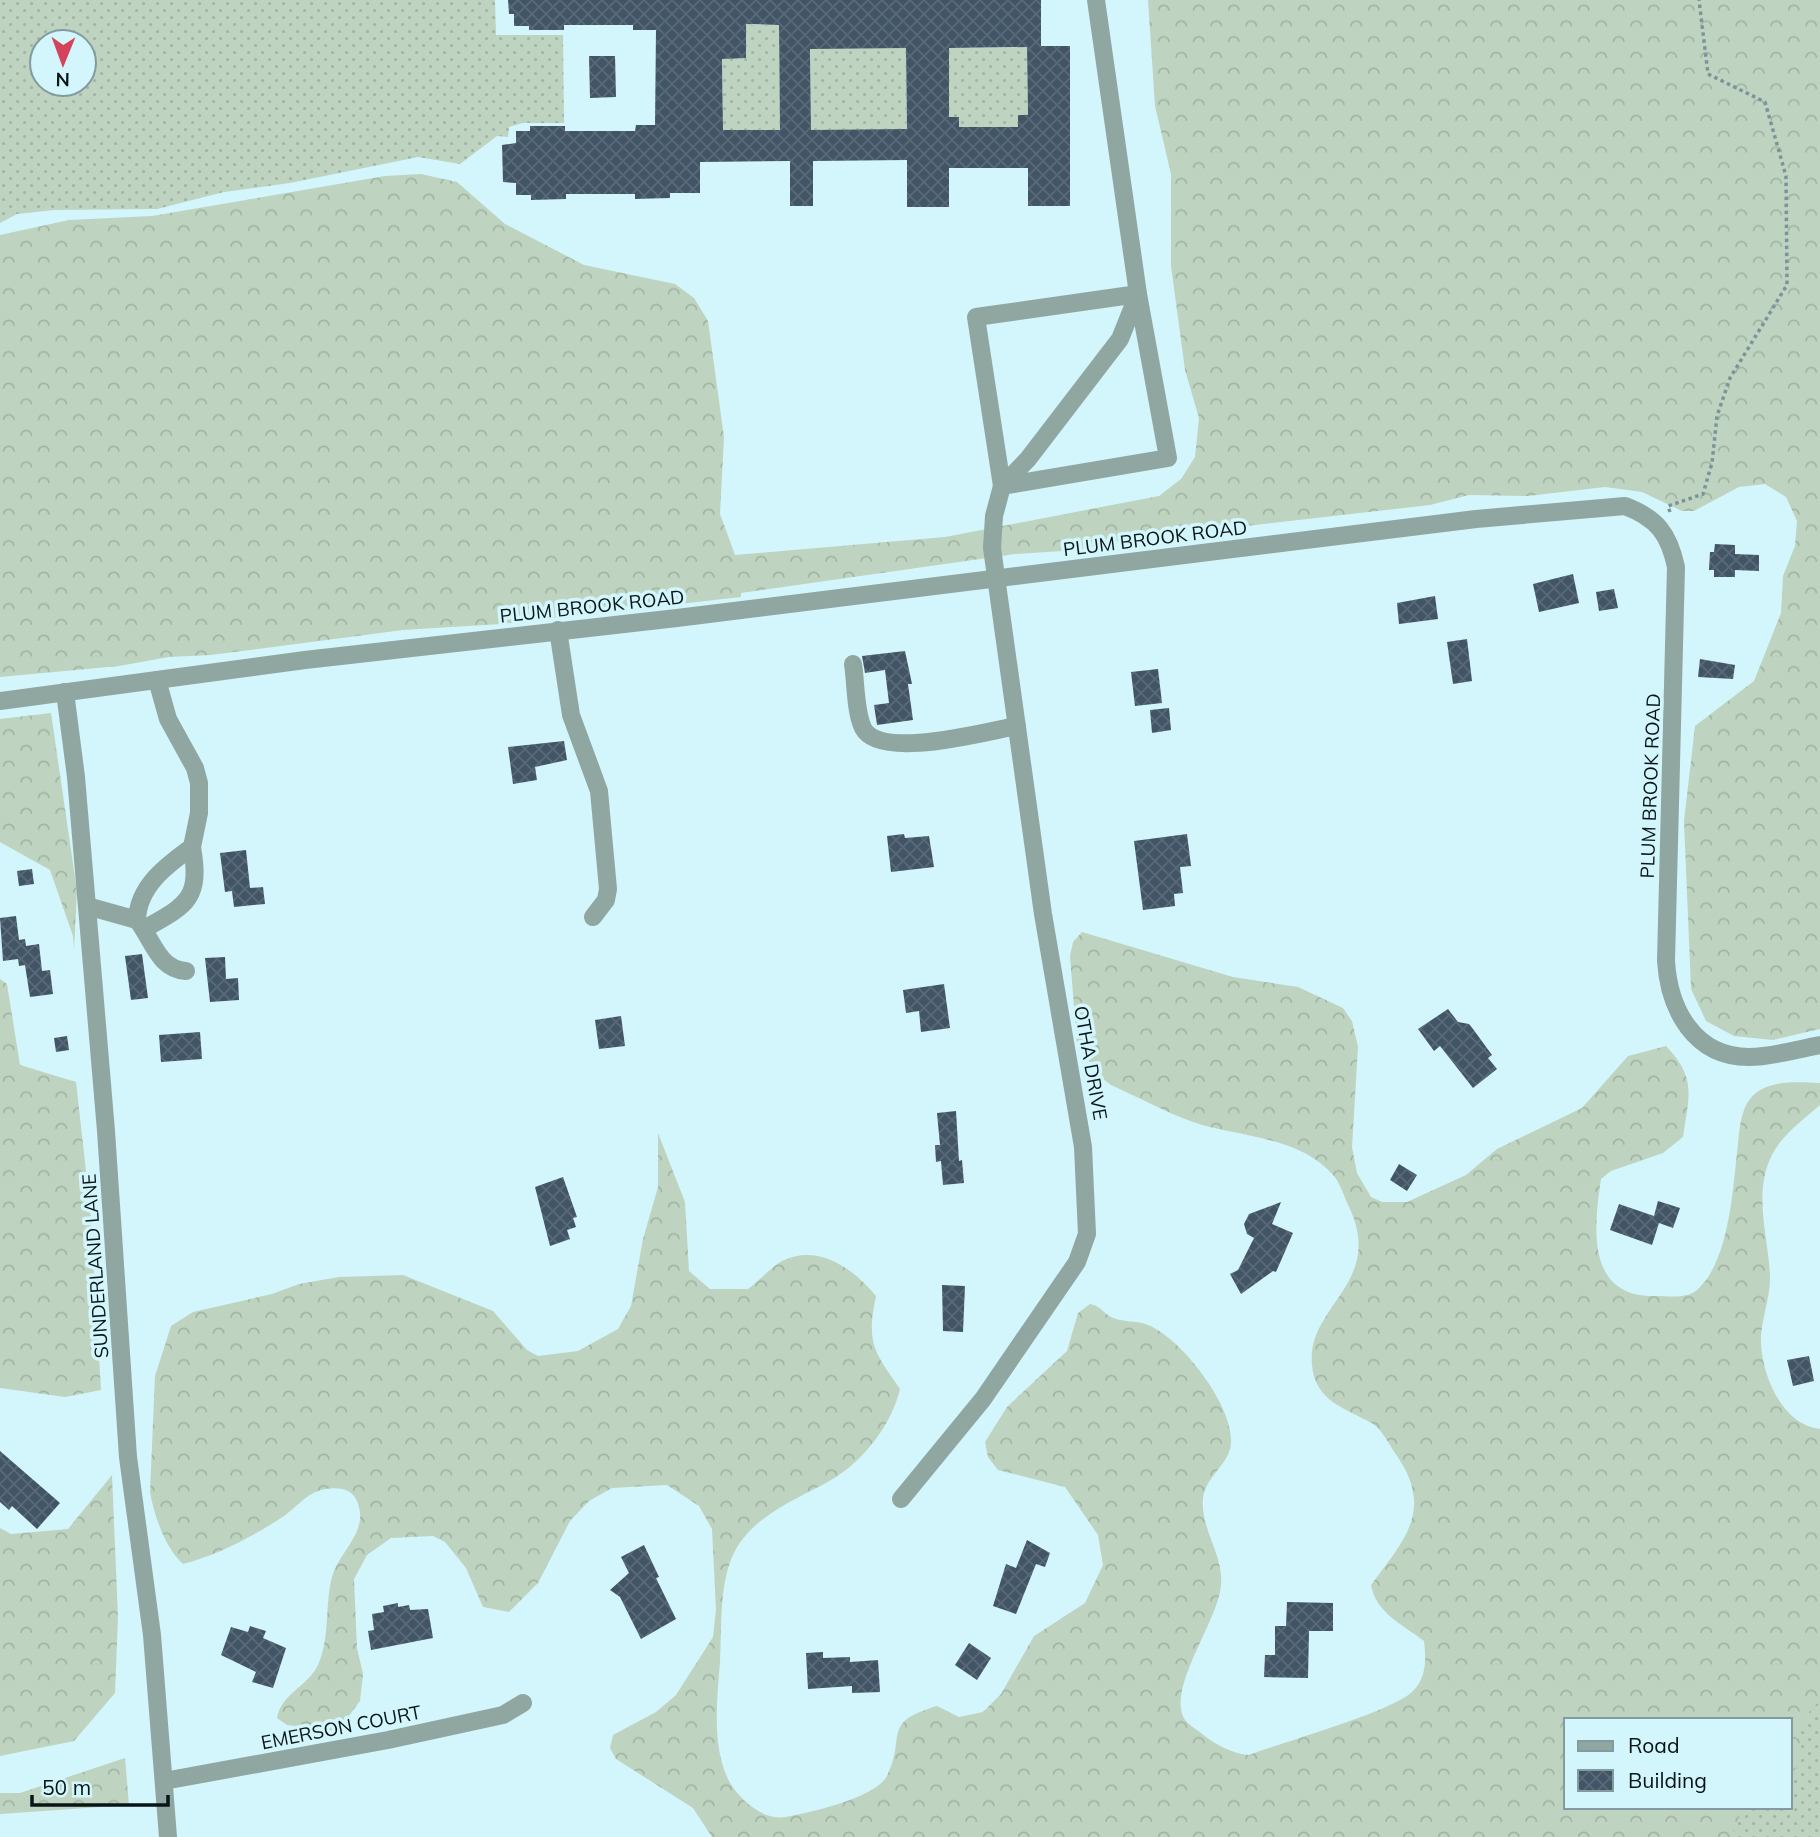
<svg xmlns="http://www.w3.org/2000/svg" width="1820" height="1837" viewBox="0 0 1820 1837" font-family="Mulish,sans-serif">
  <defs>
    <pattern id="grass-dots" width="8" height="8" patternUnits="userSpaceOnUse" patternTransform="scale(1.75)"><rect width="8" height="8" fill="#bed4c0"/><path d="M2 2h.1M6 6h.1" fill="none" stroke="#a2b5a4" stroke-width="1.8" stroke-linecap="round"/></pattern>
    <pattern id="forest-crowns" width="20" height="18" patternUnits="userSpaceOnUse" patternTransform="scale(1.75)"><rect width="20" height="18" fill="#bed4c0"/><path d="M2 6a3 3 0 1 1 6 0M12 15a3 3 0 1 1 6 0" fill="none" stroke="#a2b5a4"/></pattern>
    <pattern id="building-cross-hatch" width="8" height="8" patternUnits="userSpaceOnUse" patternTransform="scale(1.75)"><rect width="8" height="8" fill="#425566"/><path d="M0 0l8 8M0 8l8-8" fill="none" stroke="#596977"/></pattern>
  </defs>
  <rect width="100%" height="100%" fill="#d3f5fc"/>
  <g fill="url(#grass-dots)" fill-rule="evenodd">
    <path d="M0,0H495L496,35H563L564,123H523L509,127L508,137L497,136L460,164L418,157L290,183L224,192L157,209L54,210L17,214L0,223ZM42,42H84V84H42Z"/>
    <path d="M745,18L752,25H779L780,130L696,131L723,110L722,52L724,58H746Z"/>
    <path d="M906,21L907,147L811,130L810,22Z"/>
    <path d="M948,21L964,48L1027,47L1028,115L1018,116V127H959V117H949Z"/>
    <path d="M1820,1686V1837H1487L1716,1807H1790V1720Z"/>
  </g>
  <g fill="url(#forest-crowns)">
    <path d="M1148,0H1820V1029L1773,1040L1734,1036L1706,1021L1691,989L1684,821L1695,726L1754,681L1781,613L1783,576L1795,546L1797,521L1786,497L1765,484L1739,487L1694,511H1682L1642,492L1605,487L1528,496L1469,495L1430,505L1246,526L1184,527L1078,550L1015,554L741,593V597L501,624L403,630L211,655L169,657L119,666L0,677V235L69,220L152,216L385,176L421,174L457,182L505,224L584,265L675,284L694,298L708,321L724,437L720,514L735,555L945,537L1159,496L1181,479L1195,457L1199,418L1185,370L1171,266V174L1155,106Z"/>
    <path d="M51,713L77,891L74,950L73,936L50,870L0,842V719Z"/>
    <path d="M1082,932L1233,977L1298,987L1343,1008L1352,1021L1358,1047L1352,1147L1357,1173L1371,1197L1382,1202H1407L1466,1175L1497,1149L1582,1108L1628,1056L1666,1046C1697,1079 1689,1095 1683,1137L1663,1153L1611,1171L1601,1179C1594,1226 1585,1298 1656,1296C1669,1296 1687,1299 1697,1290C1730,1261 1733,1186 1738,1144C1739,1131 1741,1110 1750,1099C1765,1079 1798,1082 1820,1083V1105C1802,1121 1780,1136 1770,1159C1754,1196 1768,1237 1770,1275C1771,1298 1760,1321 1761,1344C1763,1378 1783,1425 1820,1429V1701C1785,1730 1814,1753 1790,1776V1720H1566V1807H1748L1740,1815L1731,1837H712L693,1808L616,1759L610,1748L613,1735L656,1712L676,1695L713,1637L716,1610L712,1529L699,1506L667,1485L612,1488L589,1501L570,1521L538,1583L509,1612L483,1607L466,1568L445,1542L433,1536L391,1538L367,1555L354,1579L357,1648L363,1674L360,1701L342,1725L330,1731L287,1725L277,1718C281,1694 308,1686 318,1665C330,1638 325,1609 331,1581C337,1551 372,1532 356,1499C349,1486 331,1487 318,1491C306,1495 294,1509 284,1516C254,1536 218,1555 183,1564C165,1548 154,1515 150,1492L155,1376L171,1326L193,1312L272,1294L299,1284L339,1277L403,1275L493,1311L527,1350L538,1356L578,1351L618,1329L631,1306L643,1239L658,1187V1133L685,1202L689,1271L710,1289H748C759,1281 770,1268 782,1261C818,1243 853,1268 876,1296C866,1344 874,1351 900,1389C892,1424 863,1462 831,1480C796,1500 750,1516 732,1557C719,1588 722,1628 720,1662C717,1700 712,1742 727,1777C736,1797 762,1821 785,1817C808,1813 876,1798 887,1776C907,1735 880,1723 937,1706L959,1717L983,1712L1001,1694L1034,1636L1085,1603L1103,1565L1098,1535L1065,1487L998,1470L988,1457L985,1442L1007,1407L1067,1351L1078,1313L1090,1304C1101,1306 1102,1312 1111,1317C1122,1323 1137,1320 1148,1325C1181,1338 1233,1405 1231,1442C1231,1463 1205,1477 1203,1498C1200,1529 1224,1555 1221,1585C1219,1620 1165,1690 1185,1720C1189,1725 1197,1730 1201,1733C1214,1744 1233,1754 1249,1755C1281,1743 1393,1711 1412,1692C1427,1678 1426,1659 1424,1641C1402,1624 1376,1613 1371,1585C1405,1539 1435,1509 1395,1453C1389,1444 1382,1430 1373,1424C1346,1408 1315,1402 1312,1365C1306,1306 1384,1284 1350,1209C1345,1199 1341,1185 1334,1176C1299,1135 1240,1138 1193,1122C1165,1112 1138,1097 1111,1085L1099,1076L1077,1044L1070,956L1073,942Z"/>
    <path d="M0,979L7,984L20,1065L76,1082L90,1206L101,1390L65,1397L0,1388Z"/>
    <path d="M112,1475L118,1617L115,1693L74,1741L0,1756V1528L11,1534L68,1529Z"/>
    <path d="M125,1758L129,1805L0,1814V1793H20Z"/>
  </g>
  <g fill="url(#building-cross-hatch)" fill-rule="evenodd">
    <path d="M508,0H1041V46H1070V206H1028V168H949V207H907V160L813,161V206H790V161L700,162V193H670V198L635,199V194H566V199L531,200V195H516V183L503,182L502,145L516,143V131H530V126H565V131H635L636,125H655L656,30H633V25H564V30H529V26H514V14H509ZM746,24L779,25L780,130H723L722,59L746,58ZM1027,47L1028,115H1018V127H959V117H949V48ZM906,48L907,129L811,130L810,49Z"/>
    <path d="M589,56H615L616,97L590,98Z"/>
    <path d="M1715,544L1735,545V554L1759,555V571L1735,570V577H1714V570H1709L1710,552H1714Z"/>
    <path d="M1573,574L1579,603L1539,612L1533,584Z"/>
    <path d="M1614,589L1618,608L1599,611L1596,592Z"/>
    <path d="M1435,596L1438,619L1399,624L1397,603Z"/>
    <path d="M1467,639L1472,681L1453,684L1447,642Z"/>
    <path d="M905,651L912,684H908L913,720L877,725L874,705L889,703L885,670L865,673L862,656Z"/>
    <path d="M1700,659L1735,665L1733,679L1698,677Z"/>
    <path d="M1158,669L1162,703L1135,706L1131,672Z"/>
    <path d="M1169,708L1171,730L1152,733L1150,710Z"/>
    <path d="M564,741L567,760L535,767L537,780L513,784L508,747Z"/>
    <path d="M904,834L905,838L929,836L934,867L891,872L887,836Z"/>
    <path d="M1187,834L1191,866L1180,867L1183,893L1174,894L1175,906L1143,910L1134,841Z"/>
    <path d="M246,850L250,888L263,887L265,904L234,907L232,891L225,892L220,853Z"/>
    <path d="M32,869L34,884L19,886L17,871Z"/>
    <path d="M16,916L19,940L25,939L26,946L39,944L42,971L50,970L53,994L30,997L25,965L19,966L18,959L3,961L0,918Z"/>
    <path d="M142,954L148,998L131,1000L125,956Z"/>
    <path d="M225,957L226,979L238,978L239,1000L210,1002L205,958Z"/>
    <path d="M944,984L950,1028L921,1032L919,1011L906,1013L903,990Z"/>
    <path d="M1448,1009L1458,1022L1469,1024L1473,1029L1492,1055L1488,1058L1497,1069L1473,1088L1440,1046L1434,1051L1418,1029Z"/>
    <path d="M621,1016L625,1046L599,1049L595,1020Z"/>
    <path d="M200,1032L202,1059L161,1062L159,1035Z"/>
    <path d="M67,1036L69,1050L56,1052L54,1038Z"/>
    <path d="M956,1111L959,1161L962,1160L964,1183L943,1185L941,1161L936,1162L935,1145H940L937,1113Z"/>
    <path d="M1399,1164L1417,1175L1407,1191L1390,1180Z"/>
    <path d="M563,1177L577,1217L573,1218L576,1227L567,1230L570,1239L550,1246L535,1187Z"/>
    <path d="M1658,1201L1680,1208L1673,1228L1659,1223L1652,1245L1610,1230L1619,1204L1654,1216Z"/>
    <path d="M1281,1202L1272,1224L1293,1233L1276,1272L1273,1271L1241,1294L1230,1274L1238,1270L1254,1238L1247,1234L1244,1224L1249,1214Z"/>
    <path d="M942,1285L965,1286L963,1332L943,1331Z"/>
    <path d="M1809,1356L1814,1381L1793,1386L1787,1360Z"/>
    <path d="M0,1451L60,1503L37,1529L12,1506L9,1510L0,1502Z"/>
    <path d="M1027,1540L1050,1553L1045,1567L1036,1564L1016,1614L993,1606L1006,1564L1016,1568Z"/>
    <path d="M644,1545L659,1577L656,1578L676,1619L641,1639L620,1597L610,1590L629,1573L621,1557Z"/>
    <path d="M1287,1602L1333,1603V1631H1309L1308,1678L1264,1677L1265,1655H1275V1626H1286Z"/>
    <path d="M398,1603V1607L409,1605L410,1610L428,1609L433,1638L371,1650L368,1631L374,1630L372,1614L384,1612L383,1606Z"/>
    <path d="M250,1626L266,1631L263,1638L286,1648L273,1688L252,1682L256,1672L221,1655L231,1627L248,1632Z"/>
    <path d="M969,1643L991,1658L977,1680L955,1665Z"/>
    <path d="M823,1652V1658L850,1657V1662L878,1660L880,1692L852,1693V1686L808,1689L806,1653Z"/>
  </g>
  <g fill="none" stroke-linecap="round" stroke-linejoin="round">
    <path stroke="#7b9499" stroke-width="3.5" stroke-dasharray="3.5 3.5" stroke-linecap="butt" d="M1670,512L1668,506L1703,494L1712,463L1717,416L1730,378L1787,285L1786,176L1765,102L1708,74L1699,0"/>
    <g stroke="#90a6a1" stroke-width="18">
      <path d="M1138,294L1120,339L1028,459L1002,486L976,317Z"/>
      <path d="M558,630L571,715L599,791L608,889L606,900L593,917"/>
      <path d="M853,664C856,683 855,711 863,728C880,761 987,731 1017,726"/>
      <path d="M65,692L76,777L106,1131L128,1457L152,1635L168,1837"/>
      <path d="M0,701L305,660L677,618L1476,519L1625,506C1657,518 1669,534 1676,567L1666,961C1669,1009 1694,1057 1749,1057C1773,1057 1797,1049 1820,1045"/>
      <path d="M87,906L137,920C153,940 158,969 186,971"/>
      <path d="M137,920C138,886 167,865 192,847L199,813V783L195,768L168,719L157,680"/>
      <path d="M144,929C187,905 201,899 192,847"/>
      <path d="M901,1499L983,1399L1077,1262L1087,1234L1083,1147L1043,914L992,548L994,516L1002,486L1168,458L1138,294L1096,0"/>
      <path d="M164,1781L388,1740L503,1715L523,1703"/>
    </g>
  </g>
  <g text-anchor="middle" stroke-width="7" stroke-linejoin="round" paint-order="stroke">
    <g font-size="19" fill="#081517" stroke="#d3f5fc">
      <text transform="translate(1155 538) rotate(-7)" y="7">PLUM BROOK ROAD</text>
      <text transform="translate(592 606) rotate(-6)" y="7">PLUM BROOK ROAD</text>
      <text transform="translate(1650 786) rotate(-88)" y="7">PLUM BROOK ROAD</text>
      <text transform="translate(1091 1063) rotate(80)" y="7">OTHA DRIVE</text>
      <text transform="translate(95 1266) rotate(-94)" y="7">SUNDERLAND LANE</text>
      <text transform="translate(341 1727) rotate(-11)" y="7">EMERSON COURT</text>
    </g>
  </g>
  <rect x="1564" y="1718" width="228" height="91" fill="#d3f5fc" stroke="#829ba0" stroke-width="2"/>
  <rect x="1578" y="1741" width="35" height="10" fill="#90a6a1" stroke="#829ba0" stroke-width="2"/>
  <text x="1628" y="1753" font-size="21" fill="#081517">Road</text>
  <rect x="1578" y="1770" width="35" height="21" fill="url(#building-cross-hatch)" stroke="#829ba0" stroke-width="2"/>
  <text x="1628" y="1788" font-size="21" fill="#081517">Building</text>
  <g transform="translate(63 63) rotate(181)"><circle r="33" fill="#d3f5fc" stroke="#829ba0" stroke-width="2"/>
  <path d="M0-5L12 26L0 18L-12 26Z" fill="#d4435b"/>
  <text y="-10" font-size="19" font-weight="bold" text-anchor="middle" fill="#081517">N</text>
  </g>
  <path d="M32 1795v10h136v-10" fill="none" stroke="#081517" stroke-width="3.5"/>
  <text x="42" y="1795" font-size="21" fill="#081517" stroke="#d3f5fc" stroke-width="5" paint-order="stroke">50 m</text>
</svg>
